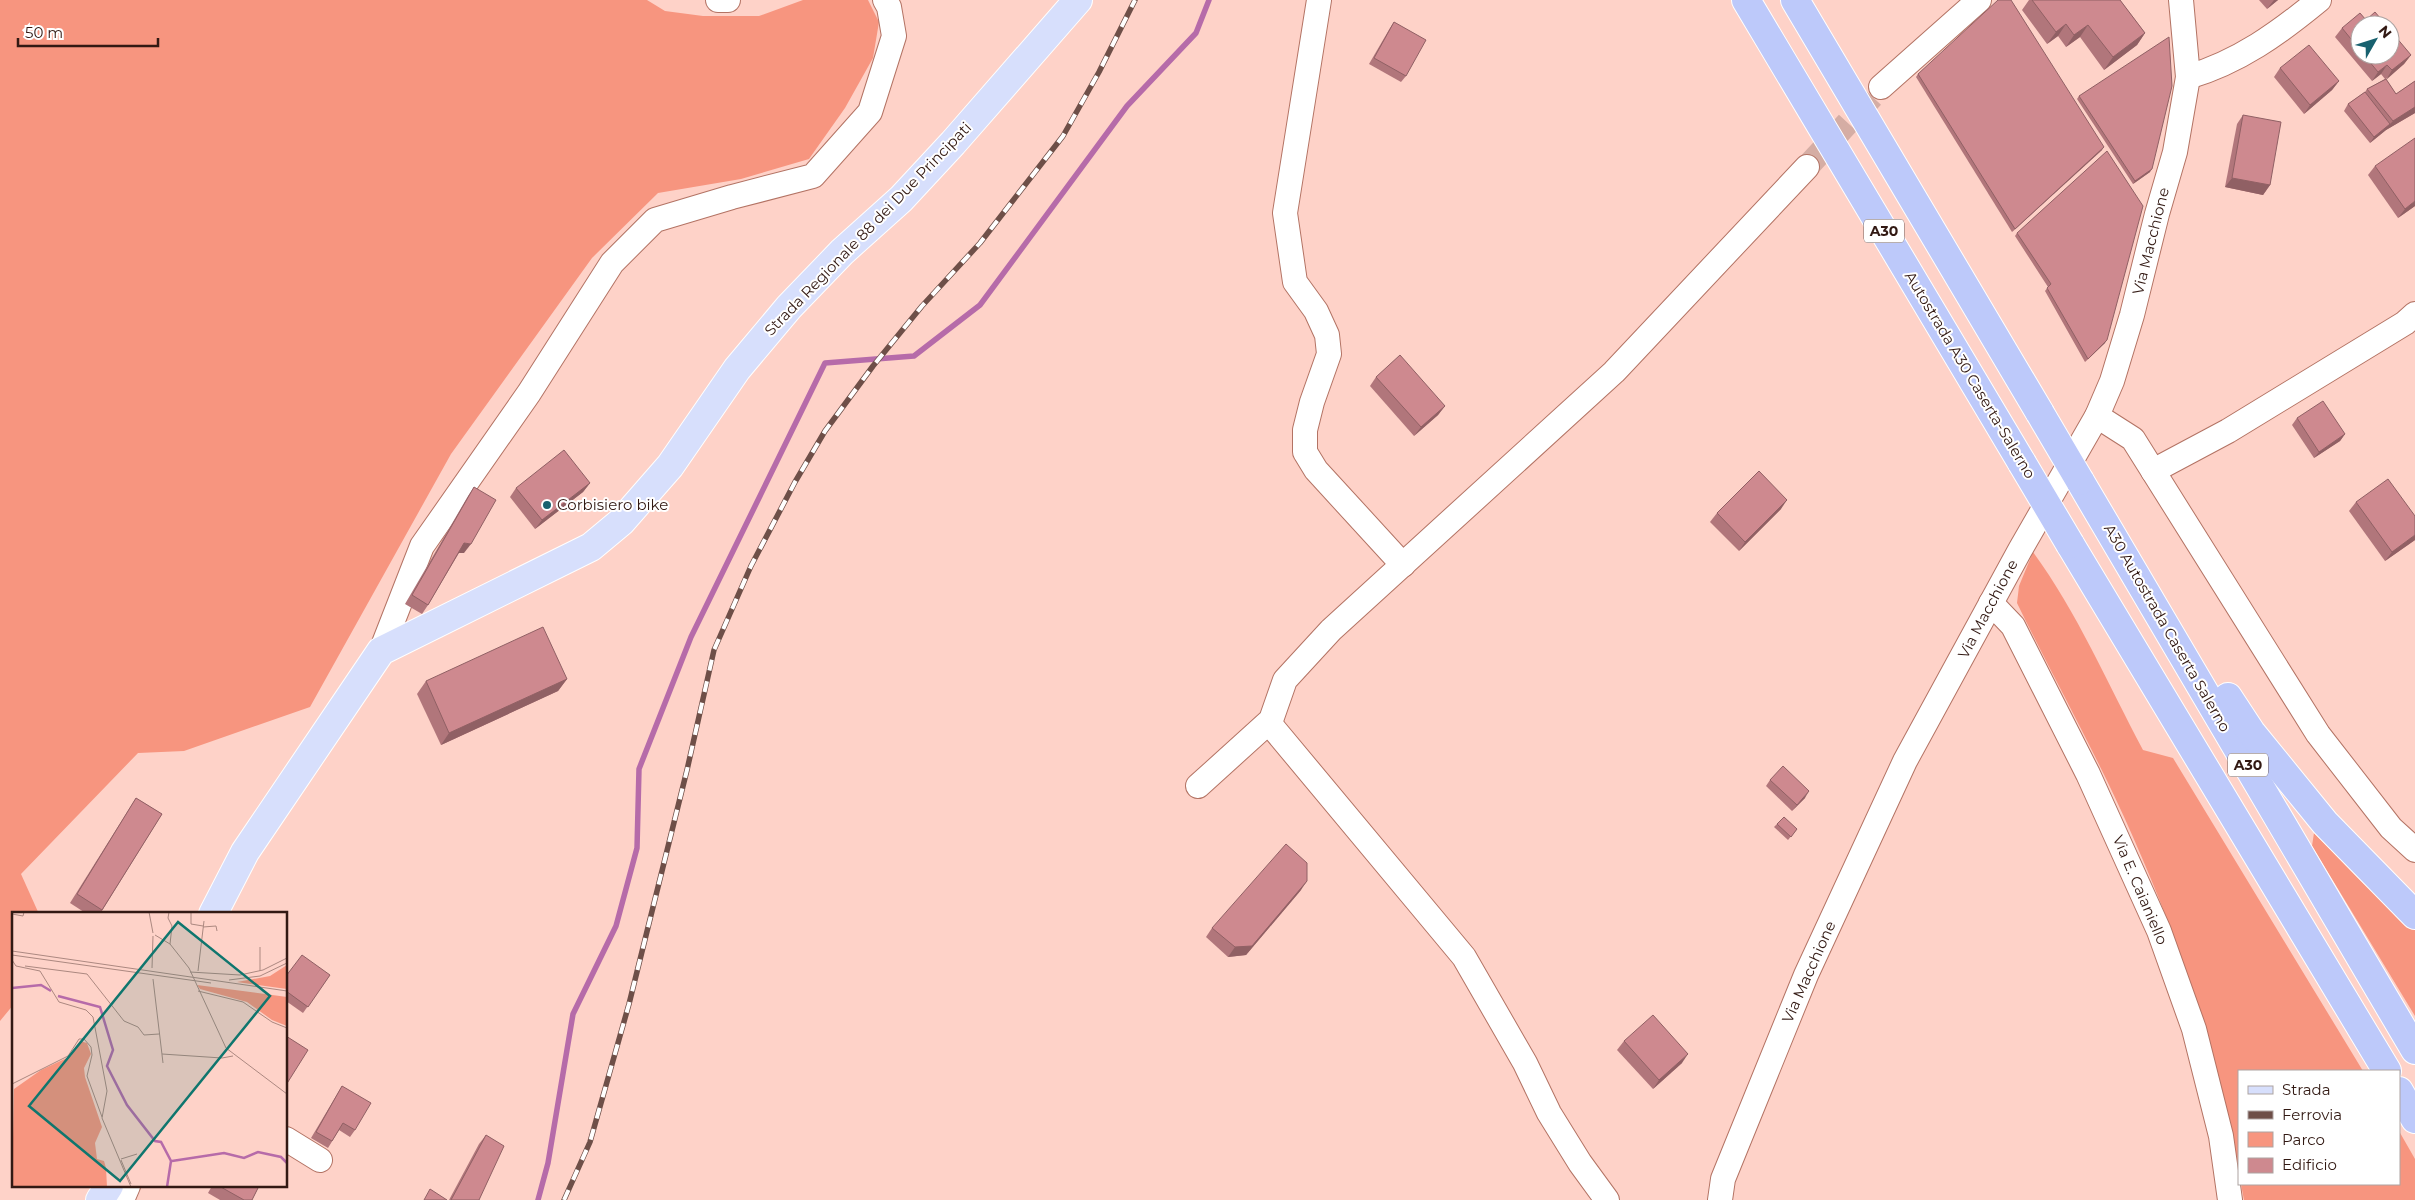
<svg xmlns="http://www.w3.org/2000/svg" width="2415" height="1200" viewBox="0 0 2415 1200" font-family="Montserrat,sans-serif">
  <rect width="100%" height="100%" fill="#fed2c8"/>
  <g fill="#f7957f">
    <path d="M0,0H647L665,11L703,16H759L803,0H868L879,22L873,58L845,108L809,159L741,179L658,193L592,258L451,454L310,707L184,751L138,753L21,874L39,914H14V1004L0,1021Z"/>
    <path d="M2033,552C2077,612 2108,684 2143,750L2173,758L2363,1071H2239V1171C2219,1055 2180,944 2133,837C2098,757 2055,681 2017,603L2019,586Z"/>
    <path d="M2314,833L2363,883L2415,928V1016L2312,846Z"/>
    <path d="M2399,1131L2415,1159V1200H2244L2241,1184H2399Z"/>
  </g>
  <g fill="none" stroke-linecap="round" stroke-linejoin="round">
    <path stroke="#b66ba9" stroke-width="5.5" d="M538,1200L548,1163L573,1014L616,926L637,848L639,769L691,637L825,363L914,356L980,305L1127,106L1196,33L1209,0"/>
    <path stroke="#d5ada4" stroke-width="24" stroke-dasharray="24 12" stroke-linecap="butt" d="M1807,167L1881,87"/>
    <defs>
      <g id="minor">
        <path d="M718,0H728"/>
        <path d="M1319,0L1285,213L1295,282L1316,311L1327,335L1329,354L1312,402L1305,430V452L1316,470L1403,565"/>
        <path d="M2188,77C2239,62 2279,33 2319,0"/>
        <path d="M1881,87L1979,0"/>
        <path d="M2097,416L2133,439L2318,734L2391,828L2415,850"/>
        <path d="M2153,471L2228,431L2405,323L2415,314"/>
        <path d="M1991,603L2013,626L2088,774L2159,931L2194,1029L2221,1136L2230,1200"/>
        <path d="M381,651L422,546L529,393L612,263L655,220L732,197L813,176L870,112L894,36L889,7L885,0"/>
        <path d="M1269,723L1464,957L1525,1063L1549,1113L1580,1163L1607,1200"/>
        <path d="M1198,786L1271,720L1285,680L1331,630L1614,372L1807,167"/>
        <path d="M286,1139L320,1160"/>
        <path d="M122,1200L128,1186"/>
        <path d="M1720,1200L1723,1179L1806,975L1905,761L2020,550L2097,416L2112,381L2132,315L2157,214L2175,152L2188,77L2181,0"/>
      </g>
      <g id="major">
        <path d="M213,914L245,852L381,651L591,547L621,522L670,466L737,369L789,307L842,252L901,199L953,143L1078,0"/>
        <path d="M100,1200L109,1186"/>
      </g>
      <g id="highway">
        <path d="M1746,0L2022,463"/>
        <path d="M1795,0L2040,413"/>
        <path d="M2080,481L2415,1050"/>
        <path d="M2070,544L2387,1071"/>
        <path d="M2228,697L2251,732L2325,823L2415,915"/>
        <path d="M2399,1091L2415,1119"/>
      </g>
    </defs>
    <use href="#minor" stroke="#b37364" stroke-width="26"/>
    <use href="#major" stroke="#fff" stroke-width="30"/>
    <use href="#highway" stroke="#fff" stroke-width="30"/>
    <use href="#minor" stroke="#fff" stroke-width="24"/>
    <use href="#major" stroke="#d7dffc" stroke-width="28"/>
    <use href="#highway" stroke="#bdc9fa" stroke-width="28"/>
    <defs>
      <path id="rail" d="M564,1200L590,1142L629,1004L687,770L714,650L751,566L795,482L825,431L873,366L922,306L980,243L1063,136L1099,72L1135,0"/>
    </defs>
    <use href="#rail" stroke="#6e4f48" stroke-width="5.5"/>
    <use href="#rail" stroke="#fff" stroke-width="4" stroke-dasharray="11" stroke-linecap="butt"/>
    <defs>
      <g id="highway-bridge">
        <path d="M2040,413L2080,481"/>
        <path d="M2022,463L2070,544"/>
      </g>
    </defs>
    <use href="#highway-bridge" stroke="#fff" stroke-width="30" stroke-linecap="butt"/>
    <use href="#highway-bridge" stroke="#bdc9fa" stroke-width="28"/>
  </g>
  <g fill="#b1767b">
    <path d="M2029,0H2120L2145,33L2137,45L2104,70L2080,37L2066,47L2058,36L2047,44L2022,10Z"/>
    <path d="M2259,0H2278L2267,9Z"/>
    <path d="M1394,22L1406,76L1401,82L1369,64L1390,28Z"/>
    <path d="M2360,25V55H2411L2404,64L2386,79L2396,94L2415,81V113L2386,130L2370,143L2344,111L2348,104L2365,92L2367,89L2385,79L2381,74L2372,81L2335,37L2342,28Z"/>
    <path d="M2280,68L2339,81L2332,90L2304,114L2274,77Z"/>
    <path d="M1918,74L2102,150L2012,232L1916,77Z"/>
    <path d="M2079,96L2150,172L2133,184L2077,99Z"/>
    <path d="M2243,115L2270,185L2263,195L2225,187L2237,124Z"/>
    <path d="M2375,166L2415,206L2398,218L2368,175Z"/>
    <path d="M2017,233L2105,343L2085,362L2045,291L2048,287L2015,236Z"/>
    <path d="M1376,377L1445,406L1438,415L1414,436L1370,386Z"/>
    <path d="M2297,418L2345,434L2340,441L2314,458L2292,425Z"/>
    <path d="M590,483L583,492L535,529L510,497L516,488Z"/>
    <path d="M474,487L464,553H459L428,605L422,614L405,604L468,496Z"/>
    <path d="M2356,502L2415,540L2385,561L2349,511Z"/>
    <path d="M1781,509L1739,551L1710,522L1717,513Z"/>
    <path d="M567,679L558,691L441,745L417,694L426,681Z"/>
    <path d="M1770,780L1805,798L1792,811L1766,786Z"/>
    <path d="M136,798L162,814L100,914H87L70,903Z"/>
    <path d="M1777,824L1797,829L1788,840L1774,827Z"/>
    <path d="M1301,890L1246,955L1228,957L1206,937L1212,928Z"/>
    <path d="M330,975L303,1013L286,1001V976Z"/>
    <path d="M1624,1041L1682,1063L1653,1089L1617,1050Z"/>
    <path d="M342,1086L355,1130L350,1137L339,1130L328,1148L311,1138Z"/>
    <path d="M486,1135L479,1200H449L479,1144Z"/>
    <path d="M212,1186H259L252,1200H220L208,1193Z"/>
  </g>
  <g fill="#906064">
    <path d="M2274,0H2278L2267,9Z"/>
    <path d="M2066,24L2058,36L2047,44L2056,32Z"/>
    <path d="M2088,25L2080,37L2066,47L2074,35Z"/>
    <path d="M2145,33L2137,45L2104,70L2113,57Z"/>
    <path d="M2411,55L2404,64L2386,80L2392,70Z"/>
    <path d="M2387,65L2381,74L2372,81L2378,72Z"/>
    <path d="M2339,81L2332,90L2304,114L2310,105Z"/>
    <path d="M2415,107V113L2386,130L2370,143L2374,137L2390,124L2393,121Z"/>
    <path d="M2104,147L2102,150L2012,232L2015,229Z"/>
    <path d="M2152,169L2150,172L2133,184L2135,181Z"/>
    <path d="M2232,178L2270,185L2263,195L2225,187Z"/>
    <path d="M2415,201V206L2398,218L2405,209Z"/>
    <path d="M2107,340L2105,343L2085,362Z"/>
    <path d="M1445,406L1438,415L1414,436L1421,427Z"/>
    <path d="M2345,434L2340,441L2314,458L2319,452Z"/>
    <path d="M590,483L583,492L535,529L542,520Z"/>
    <path d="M1787,500L1781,509L1739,551L1745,542Z"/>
    <path d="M2415,535V540L2385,561L2392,552Z"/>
    <path d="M464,543L471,544L464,553H458Z"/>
    <path d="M567,679L558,691L441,745L449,733Z"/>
    <path d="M1809,791L1805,798L1792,811L1797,805Z"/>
    <path d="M1307,881L1301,890L1246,955L1228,957L1235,947Z"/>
    <path d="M1688,1054L1682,1063L1653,1089L1659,1080Z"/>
  </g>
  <g fill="#ce898f" stroke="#906064">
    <path d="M1998,0H2011L2104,147L2015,229L1918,74Z"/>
    <path d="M2032,0H2120L2145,33L2113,57L2088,25L2074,35L2066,24L2056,32Z"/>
    <path d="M2375,12L2386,25H2360V50L2342,28L2360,13L2366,20Z"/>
    <path d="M1394,22L1426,40L1406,76L1374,58Z"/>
    <path d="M2390,30L2411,55L2392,70L2387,65L2378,72L2364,55H2390Z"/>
    <path d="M2169,37L2172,86L2152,169L2135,181L2079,96Z"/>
    <path d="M2309,45L2339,81L2310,105L2280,68Z"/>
    <path d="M2386,79L2396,94L2415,81V107L2393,121L2367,89Z"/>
    <path d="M2365,92L2390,124L2374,137L2348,104Z"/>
    <path d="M2243,115L2281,122L2270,185L2232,178Z"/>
    <path d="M2415,138V201L2405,209L2375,166Z"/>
    <path d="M2107,151L2143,206L2107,340L2088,359L2047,288L2051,284L2017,233Z"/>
    <path d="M1400,355L1445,406L1421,427L1376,377Z"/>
    <path d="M2323,401L2345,434L2319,452L2297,418Z"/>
    <path d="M564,450L590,483L542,520L516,488Z"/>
    <path d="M1759,471L1787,500L1745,542L1717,513Z"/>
    <path d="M2388,479L2415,516V535L2392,552L2356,502Z"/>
    <path d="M474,487L496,500L471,544L464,543L428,605L412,595Z"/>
    <path d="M543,627L567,679L449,733L426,681Z"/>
    <path d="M1783,766L1809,791L1797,805L1770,780Z"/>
    <path d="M136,798L162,814L102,910L77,894Z"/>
    <path d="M1784,817L1797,829L1791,837L1777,824Z"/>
    <path d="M1286,844L1307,863V881L1252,946L1235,947L1212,928Z"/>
    <path d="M302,955L330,975L308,1007L286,991V976Z"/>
    <path d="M1653,1015L1688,1054L1659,1080L1624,1041Z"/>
    <path d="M286,1036L308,1050L286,1085Z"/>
    <path d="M342,1086L371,1103L355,1130L343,1123L332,1141L316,1132Z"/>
    <path d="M486,1135L504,1146L479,1200H451Z"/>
    <path d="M219,1186H259L252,1200H244Z"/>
    <path d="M430,1189L447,1200H424Z"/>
  </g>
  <circle fill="#18616f" stroke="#fff" stroke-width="2" cx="547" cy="505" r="5"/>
  <g text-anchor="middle" stroke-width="4" stroke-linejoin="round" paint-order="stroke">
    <g fill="#fff" stroke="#705e5a" stroke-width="1">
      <rect x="1864" y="219.5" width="40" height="23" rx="4"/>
      <rect x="2228" y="753.5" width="40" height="23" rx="4"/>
    </g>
    <g font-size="14" font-weight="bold" fill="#321913">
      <text x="1884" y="236">A30</text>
      <text x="2248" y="770">A30</text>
    </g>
    <g font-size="15" fill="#321913" stroke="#fff">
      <text transform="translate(868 229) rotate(-46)" y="5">Strada Regionale 88 dei Due Principati</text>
      <text transform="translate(2151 241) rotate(-76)" y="5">Via Macchione</text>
      <text transform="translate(1970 375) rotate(59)" y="5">Autostrada A30 Caserta-Salerno</text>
      <text transform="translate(1988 609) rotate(-62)" y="5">Via Macchione</text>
      <text transform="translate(2167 628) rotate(60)" y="5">A30 Autostrada Caserta Salerno</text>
      <text transform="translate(2140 890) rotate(67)" y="5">Via E. Caianiello</text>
      <text transform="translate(1809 972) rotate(-66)" y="5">Via Macchione</text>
    </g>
    <g font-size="15" fill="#321913" stroke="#fff" text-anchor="start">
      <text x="557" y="510">Corbisiero bike</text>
    </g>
  </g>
  <g transform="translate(12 912)">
    <rect width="275" height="275" fill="#fed2c8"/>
    <path d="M275,53V77L225,70L258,64ZM185,73L275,85V114L260,108L235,90L188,77ZM68,129L75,131L79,142L72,156L73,165L90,215L83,231L85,247L92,249L94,256L95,275H0L2,177L29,158L59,144Z" fill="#f7957f"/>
    <path fill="none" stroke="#b66ba9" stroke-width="2.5" d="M0,76L29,73L39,79M46,84L88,95L101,138L95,154L115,193L143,229L149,230L159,249L155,275M160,249L212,241L232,246L246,240L269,245L275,251"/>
    <path fill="none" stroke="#ac8880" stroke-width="1" d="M137,0L141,21M157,0L156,6L160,14L158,32M179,1V12L191,14M0,2L11,4L12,0M191,15L204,14L205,19M143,23L158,32L177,56L214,136L275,182M248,35V59M0,39L275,79M0,43L199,71M0,48L4,54L28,59L47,90L74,98L81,105L95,179L90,206L119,275M13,54L75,62L112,109L126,115L132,123L147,122M140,56L141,24M186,59L192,9M178,60L228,63L251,58L275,46M141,67L151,151M217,68L248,64L275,51M186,79L231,90L260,110L275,116M150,142L210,146L221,144M0,172L56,144L67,127H72L79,135L80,143L75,164L90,205M109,247L125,242M109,248L119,272"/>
    <path fill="#0f766e" fill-opacity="0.15" stroke="#0f766e" stroke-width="2.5" d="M166,10L258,84L108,269L17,194Z"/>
    <rect width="275" height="275" fill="none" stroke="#321913" stroke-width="2.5"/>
  </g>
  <rect x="2238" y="1070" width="162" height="115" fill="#ffffff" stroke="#ada3a1"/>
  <rect x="2248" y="1086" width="25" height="8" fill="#d7dffc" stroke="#ada3a1"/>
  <text x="2282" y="1095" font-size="15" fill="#321913">Strada</text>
  <rect x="2248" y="1111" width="25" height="8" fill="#6e4f48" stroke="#ada3a1"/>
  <text x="2282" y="1120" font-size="15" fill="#321913">Ferrovia</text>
  <rect x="2248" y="1132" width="25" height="15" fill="#f7957f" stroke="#ada3a1"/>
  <text x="2282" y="1145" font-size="15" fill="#321913">Parco</text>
  <rect x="2248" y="1158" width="25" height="15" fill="#ce898f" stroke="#ada3a1"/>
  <text x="2282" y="1170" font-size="15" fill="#321913">Edificio</text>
  <g transform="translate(2375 40) rotate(51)"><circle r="24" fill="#ffffff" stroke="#ada3a1"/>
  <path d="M0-4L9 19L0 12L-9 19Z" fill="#18616f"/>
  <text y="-8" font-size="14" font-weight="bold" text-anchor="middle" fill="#321913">N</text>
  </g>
  <path d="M18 38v8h140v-8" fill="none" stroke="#321913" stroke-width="2.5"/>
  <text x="25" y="38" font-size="15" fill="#321913" stroke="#ffffff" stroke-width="4" paint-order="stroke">50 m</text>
</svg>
